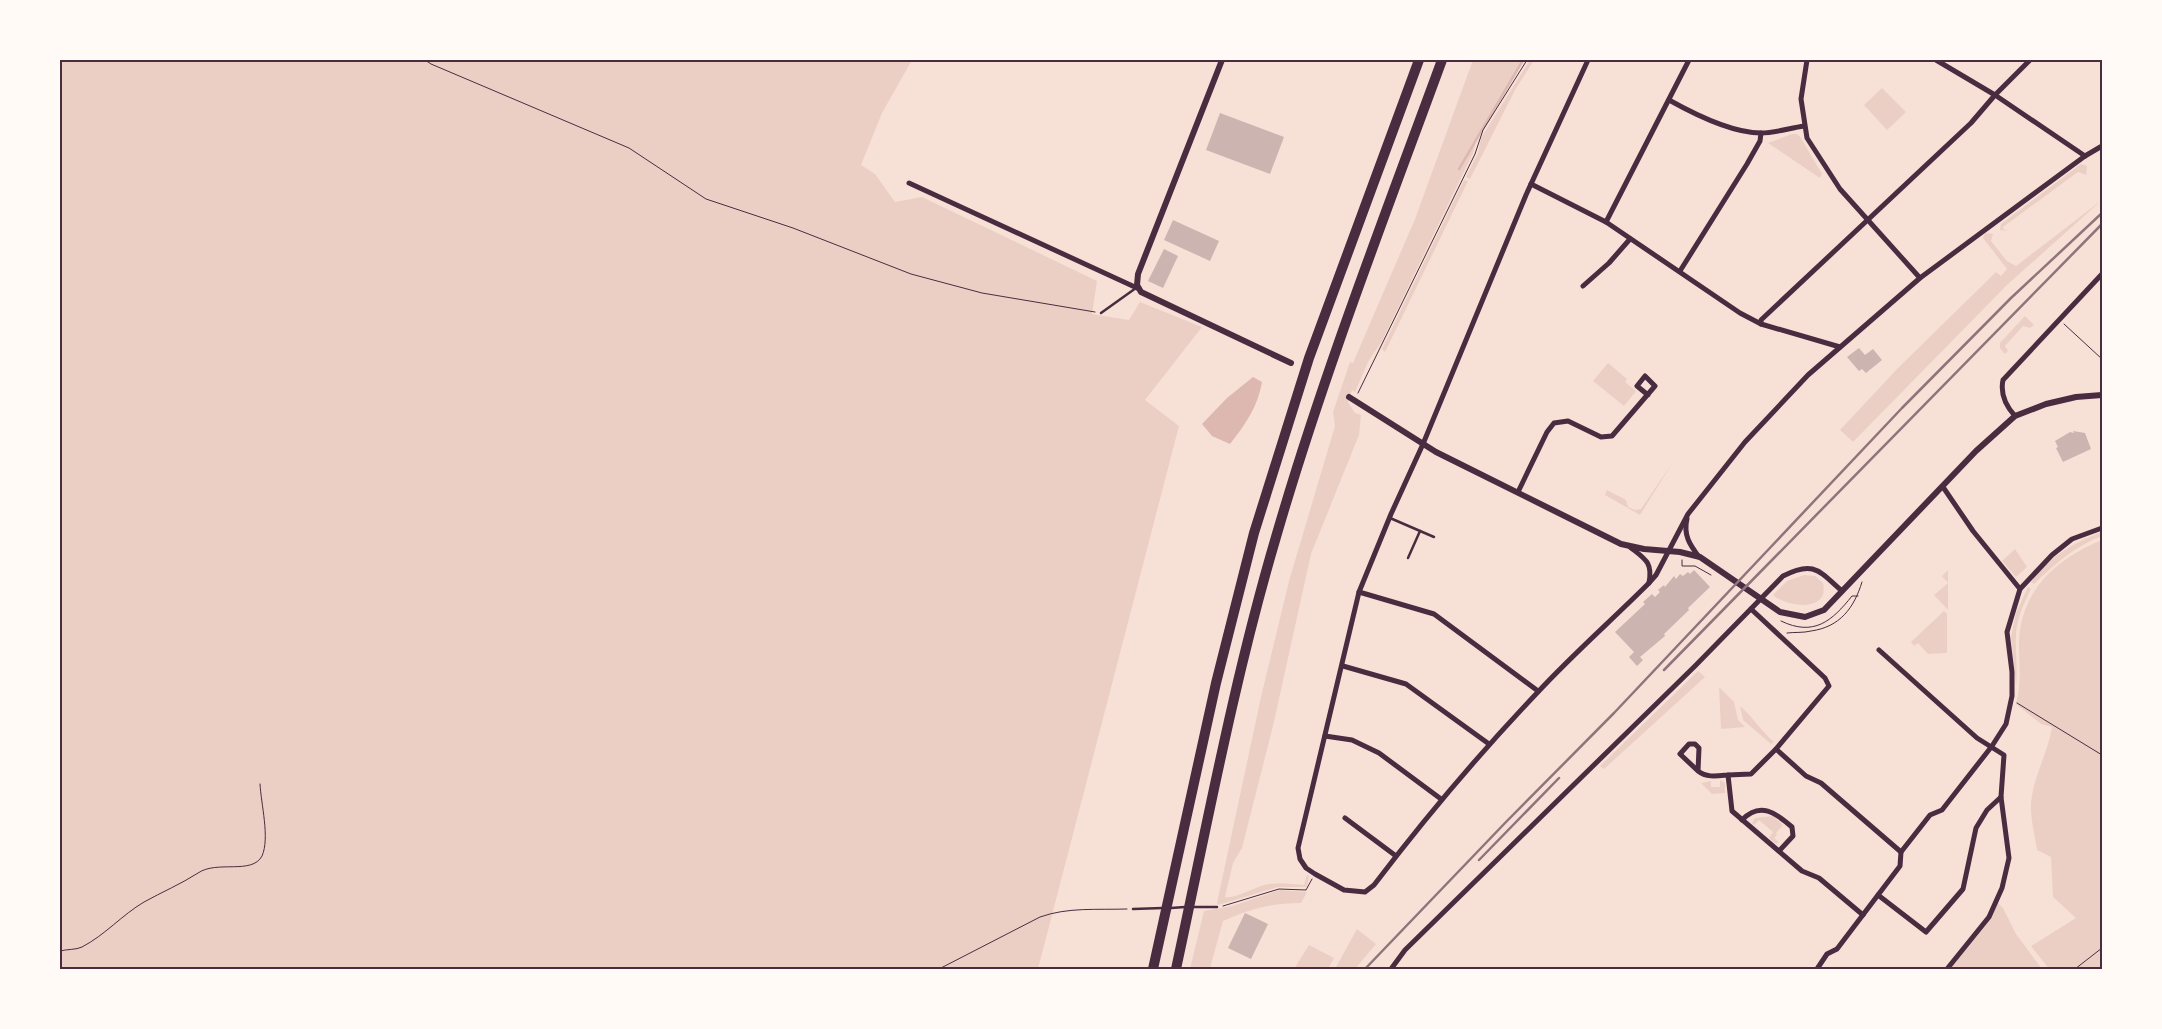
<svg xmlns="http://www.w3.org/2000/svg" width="2162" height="1029" viewBox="0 0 2162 1029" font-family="'Playfair Display',serif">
  <rect width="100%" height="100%" fill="#f7e1d7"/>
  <g fill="#ebcfc5">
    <path d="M60,60H912L882,113L861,165L875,174L895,202L922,197L1097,281L1092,314L1129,320L1140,302L1202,327L1145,400L1179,426L1038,969H60Z"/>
    <path d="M1473,60H1522L1477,137L1473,153L1382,341L1368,362L1355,392L1352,390L1348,402L1355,413L1361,415L1359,435L1311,554L1273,726L1242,848L1233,863L1225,897C1236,899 1256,886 1269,884C1280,882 1293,884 1304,885L1307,875L1309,876L1307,887H1278L1218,905L1217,903L1261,697L1289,581L1335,426L1333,412L1350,362L1353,363L1415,219Z"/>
    <path d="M1530,60H1534L1515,90L1470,179L1466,177L1478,153L1481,138Z"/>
    <path d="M1882,88L1906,112L1887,130L1864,105Z"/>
    <path d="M1792,134H1797L1801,138L1822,174L1820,178L1768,143Z"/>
    <path d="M2081,164L2087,166L2086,175L2078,172L2003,227V229L2008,231L2000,230L2001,224Z"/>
    <path d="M1464,180L1468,181L1385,352L1382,349Z"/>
    <path d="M2102,200L2007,285L1853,442L1840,430L1898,368L1996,272L2001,276L2007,269L1983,238L1984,235L1987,233L1993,234L1991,241L2007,261L2016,266Z"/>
    <path d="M2025,316L2034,325L2030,328L2023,326L2005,346L2008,351L2005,354L2000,348V343Z"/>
    <path d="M1608,363L1627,379L1625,382L1636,391L1624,406L1593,381Z"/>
    <path d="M1673,462L1640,515L1605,495L1607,490L1626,500L1628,507L1635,510L1641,509Z"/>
    <path d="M2102,532V536C2074,547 2056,563 2034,584L2031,582C2051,556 2072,543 2102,532Z"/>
    <path d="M2102,540V969H2049L2031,946L2076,918L2053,897L2051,857L2037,850C2035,835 2030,818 2031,803C2033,777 2048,753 2052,727L2041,724L2016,704C2022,683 2019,664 2019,643C2020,591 2057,558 2102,540Z"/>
    <path d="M2015,549L2027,567L2016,577L2002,561Z"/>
    <path d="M1948,570V610L1934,595L1948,583L1942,576Z"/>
    <path d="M1804,575L1815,576L1823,583C1830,612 1787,608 1773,595L1787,581Z"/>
    <path d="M2028,587L2031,589C2024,603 2017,618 2016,634C2015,651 2018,668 2016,686L2011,637L2016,613Z"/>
    <path d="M1944,611L1947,614V653L1928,654L1918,643L1914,646L1911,642Z"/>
    <path d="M1698,671L1705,677L1604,769L1600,766Z"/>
    <path d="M1719,687L1734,702L1738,720L1745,727L1721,729Z"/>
    <path d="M1740,706C1753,717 1761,731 1774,742L1771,744L1743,720Z"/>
    <path d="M1720,780L1725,783V793L1712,794L1701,783L1711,781V787H1720Z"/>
    <path d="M1773,816L1783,825L1776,833L1777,835L1774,838L1779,842L1776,844L1769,838L1773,832L1759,820L1754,825L1752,823L1755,818Z"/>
    <path d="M1280,890L1307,892L1301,903C1271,903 1250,909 1223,921L1210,968L1212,969H1190L1204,911L1232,906Z"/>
    <path d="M1998,903L2003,908L2016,934L2042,969H1950Z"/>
    <path d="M1357,929L1376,944L1355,969H1335Z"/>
    <path d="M1309,945L1334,958L1328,969H1294Z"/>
  </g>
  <path fill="#dcb8b0" d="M1253,377L1262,382C1258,406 1245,425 1230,444L1212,436L1202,424L1227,398Z"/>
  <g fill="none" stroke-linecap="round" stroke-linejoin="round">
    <path stroke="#dcb8b0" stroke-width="2.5" d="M1459,169L1523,60"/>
  </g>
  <g fill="#ccb4b1">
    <path d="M1220,113L1284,137L1270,174L1206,150Z"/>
    <path d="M1173,220L1219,241L1210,261L1164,240Z"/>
    <path d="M1164,249L1178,256L1163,288L1148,281Z"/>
    <path d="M1859,348L1865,355L1873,349L1882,360L1866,373L1862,369L1859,371L1847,357Z"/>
    <path d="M2073,431L2085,433L2091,449L2063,462L2056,448L2058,447L2055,441L2070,432L2074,433Z"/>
    <path d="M1694,570L1710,587L1688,608L1689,610L1664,634L1665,636L1640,657L1643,660L1637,666L1629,657L1634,652L1615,632L1645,604L1643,602L1652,594L1655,597L1660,592L1658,590L1664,585L1665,587L1674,576L1676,579L1680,574L1683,576L1688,572L1690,574Z"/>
    <path d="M1245,913L1268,924L1251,959L1228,948Z"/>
  </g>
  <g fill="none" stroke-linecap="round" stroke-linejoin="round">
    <g stroke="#4a2c40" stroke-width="1">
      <path d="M425,60L431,64L629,148L706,199L793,228L911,274L982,293L1095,312"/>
      <path d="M2064,324L2102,359"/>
      <path d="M1358,393L1475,154L1483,130L1527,60"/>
      <path d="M1682,560V566H1695L1711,575"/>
      <path d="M1781,621C1814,637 1832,621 1852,596H1858"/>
      <path d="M1787,633C1795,632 1803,633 1811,631C1840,627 1854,608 1862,582"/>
      <path d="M2017,703L2102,755"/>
      <path d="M1223,906L1279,889L1306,890L1312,879"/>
      <path d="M60,951C67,949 76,950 82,947C105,935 122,915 144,902C162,892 181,884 198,873C217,860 252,875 262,856C270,838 261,804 260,784"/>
      <path d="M939,969L1040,917C1068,907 1097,910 1127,909"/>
      <path d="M2075,969L2102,948"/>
    </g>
    <g stroke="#4a2c40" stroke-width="2.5">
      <path d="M1101,313L1136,288"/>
      <path d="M1390,518L1434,537"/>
      <path d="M1408,558L1420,531"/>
      <path d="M1193,907H1217"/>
      <path d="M1171,908L1185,907"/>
      <path d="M1133,909L1163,908"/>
    </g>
    <g stroke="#4a2c40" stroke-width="5">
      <path d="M1588,60L1526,195L1423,444L1391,514L1359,592L1298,848L1300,859L1306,868L1315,874L1344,890L1365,892L1374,885C1425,818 1479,754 1537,693C1572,655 1612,620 1648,584L1656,575L1688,514L1745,442L1808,375L1920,278L2085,156L2102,146"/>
      <path d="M1807,60L1801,99L1807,138L1840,189L1920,278"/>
      <path d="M1936,60L1995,95L2085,156"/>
      <path d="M1669,100C1694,114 1731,133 1761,133C1775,133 1790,128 1804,126"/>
      <path d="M909,183L1137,288"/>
      <path d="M1531,184L1606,222L1740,313L1761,324L1840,347"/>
      <path d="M1606,222L1689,60"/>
      <path d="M1680,271L1747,164L1760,141L1761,133"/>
      <path d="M1583,286L1609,263L1630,239"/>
      <path d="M1761,324V320L1971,123L1995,95L2030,60"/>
      <path d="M2015,416C2006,406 2000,394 2003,380L2102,274"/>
      <path d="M1943,487L1973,531L2020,589"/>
      <path d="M1518,492L1547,432L1554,423L1568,421L1601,437L1612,436L1655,386L1645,376L1637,386L1648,395"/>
      <path d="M1687,519C1683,535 1690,545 1699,557"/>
      <path d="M1630,547C1645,559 1653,562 1649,583"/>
      <path d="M1359,592L1434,614L1538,691"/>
      <path d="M1751,609L1825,678L1829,686L1776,749L1806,776L1821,783L1901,852"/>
      <path d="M1879,650L1977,738L2004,755L2001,797L2009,858L2002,888L1989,917L1947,969"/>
      <path d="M1343,666L1406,684L1489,744"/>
      <path d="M1325,736L1352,740L1379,753L1441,799"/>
      <path d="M1698,771L1680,754L1689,744H1695L1699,748L1698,771C1707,778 1717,776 1728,775L1732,811L1802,871L1819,878L1863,915"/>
      <path d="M1728,775L1751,774L1776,749"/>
      <path d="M1345,818L1396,856"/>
      <path d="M1742,820C1760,801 1776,813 1792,827L1793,836L1779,851"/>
      <path d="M1878,895L1926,932L1963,889L1976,828L1987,810L2001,797"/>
      <path d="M1391,969L1405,950L1695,666L1783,576C1814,560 1819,571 1842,591"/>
      <path d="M1817,969L1827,954L1837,949L1900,866L1901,852L1930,815L1942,810L1992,746L2006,724L2012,696V672L2007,632L2020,589L2052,555L2072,539L2102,528"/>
    </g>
    <g stroke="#4a2c40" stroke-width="6">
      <path d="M1222,60L1138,274L1137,285L1141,292L1291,363"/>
      <path d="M1349,397L1436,452L1621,544L1644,549L1680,552L1700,557L1780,612L1805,617L1824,610L1976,451L2015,416L2046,404L2076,397L2102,395"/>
    </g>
    <g stroke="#4a2c40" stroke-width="10">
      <path d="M1153,969L1216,683L1254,533L1309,358L1419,60"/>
      <path d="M1176,969C1207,825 1234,679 1276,537C1323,375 1384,218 1442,60"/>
    </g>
    <g stroke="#8f747c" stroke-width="2.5">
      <path d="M1664,670L2102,224"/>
      <path d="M1479,860L1559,778"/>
      <path d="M1365,969L1505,823L1614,713L1902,408L2011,298L2102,213"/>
    </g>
  </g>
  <rect width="2162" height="1029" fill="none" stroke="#fffaf5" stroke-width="122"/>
  <rect x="61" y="61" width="2040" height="907" fill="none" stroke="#4a2c40" stroke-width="2"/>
</svg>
